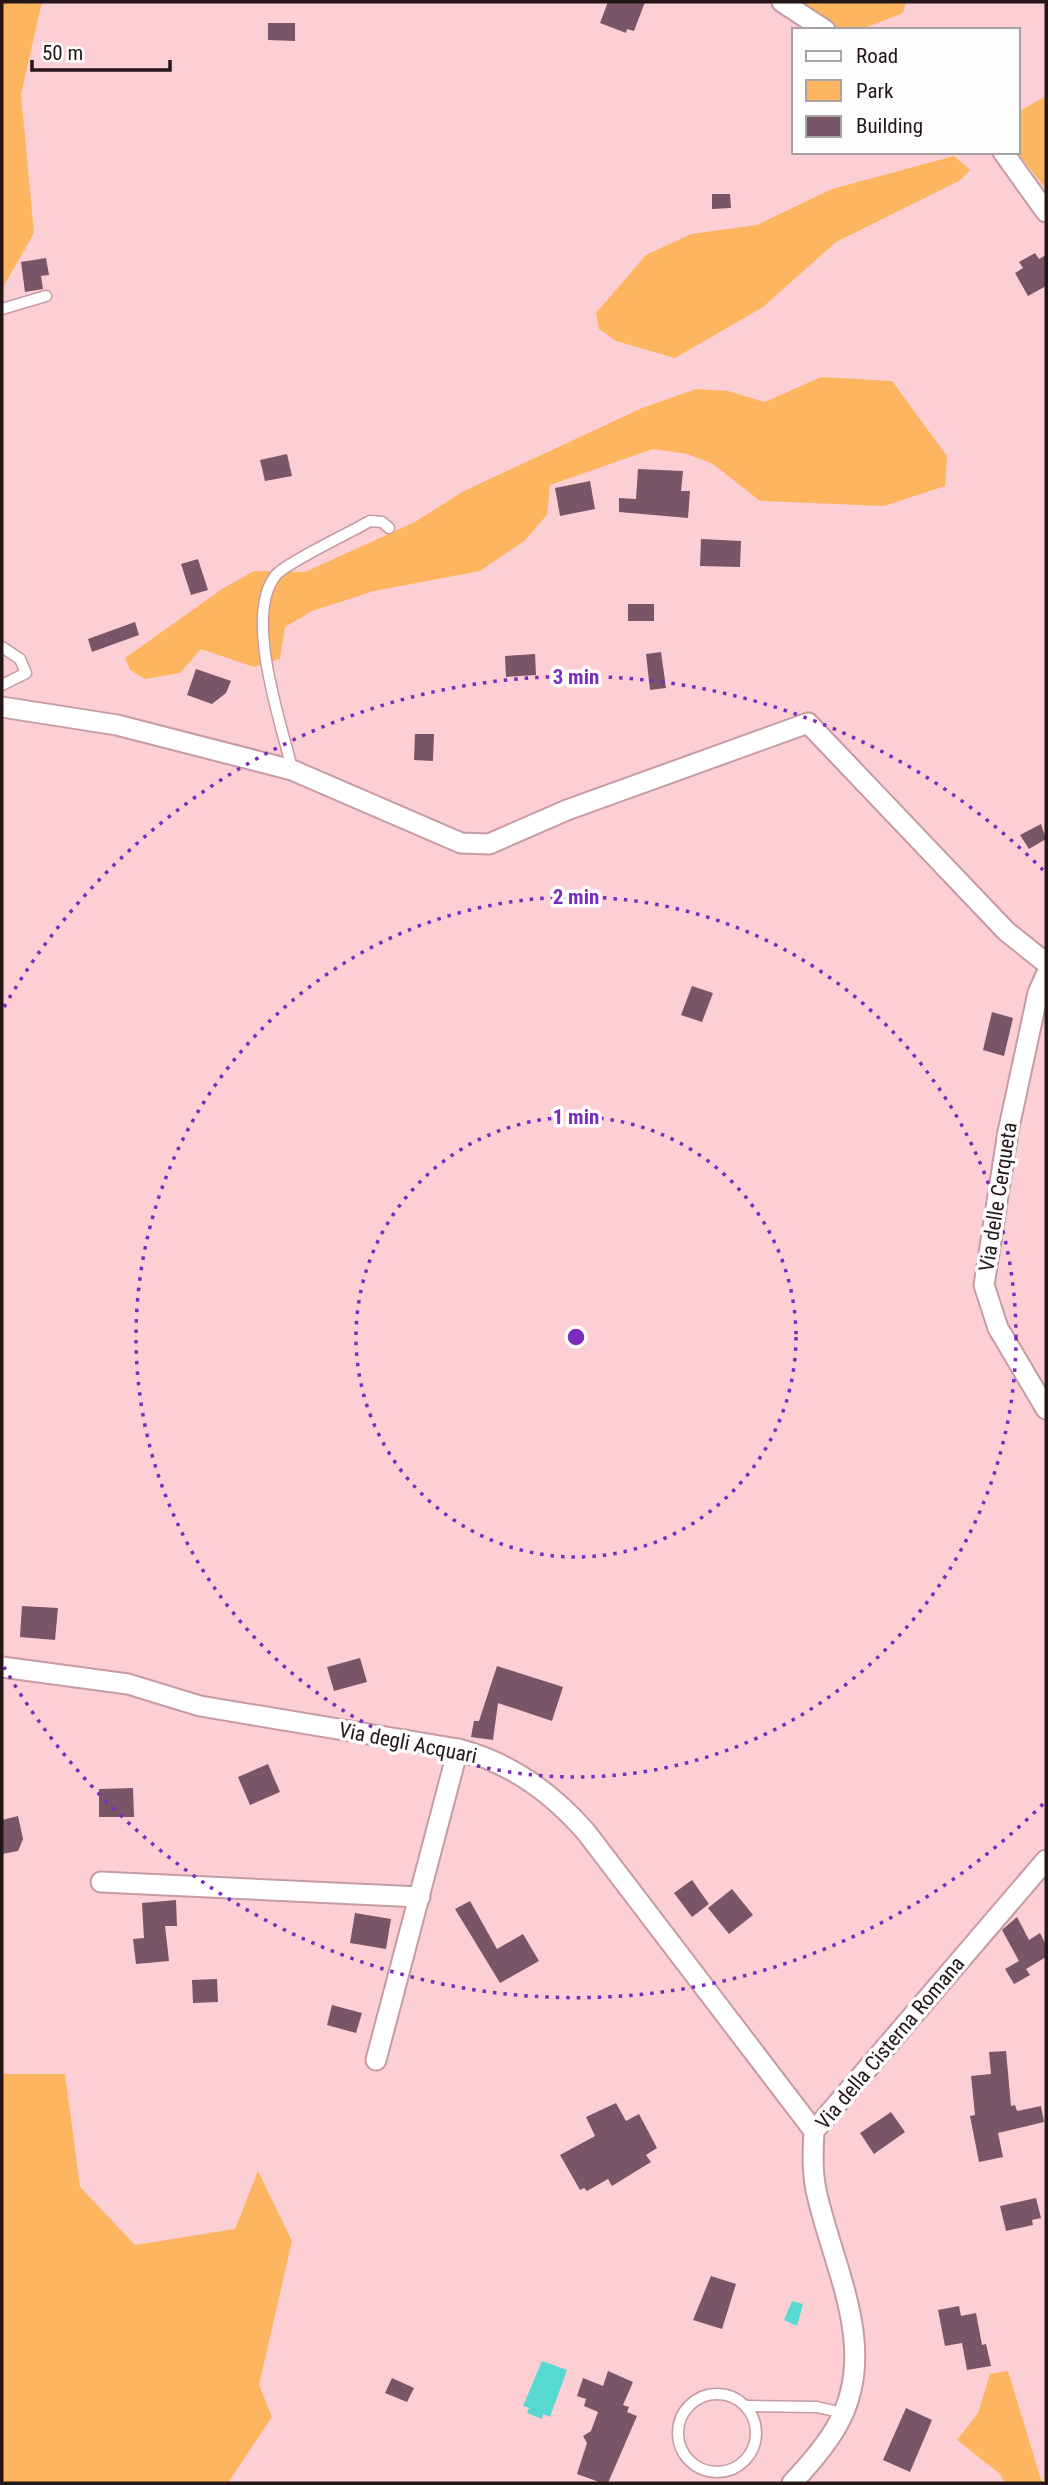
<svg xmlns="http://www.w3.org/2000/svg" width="1048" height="2485" viewBox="0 0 1048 2485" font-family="'Roboto Condensed',sans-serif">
  <rect width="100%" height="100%" fill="#fccfd5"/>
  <g fill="#feb560">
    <path d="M2,2H42L21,94L34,233L2,289Z"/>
    <path d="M799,2H906L903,13L862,29L842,30Z"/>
    <path d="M1046,96V189L1017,152L1018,112Z"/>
    <path d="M954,156L970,170L959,181L836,242L763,307L675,358L616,341L599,329L596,313L646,255L691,234L757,225L832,189Z"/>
    <path d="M821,377L892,381L947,456L945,486L884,506L760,501L713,464L687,454L653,449L550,485L547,515L524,541L480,571L374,591L312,611L285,627L280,659L254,667L201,649L180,673L145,679L130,670L125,658L222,589L254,571L305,572L415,522L462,492L642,408L696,389L728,391L765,402Z"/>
    <path d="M2,2074H65L80,2187L135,2245L235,2229L258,2171L292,2241L259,2385L272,2417L228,2483H2Z"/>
    <path d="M1008,2371L1042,2483H1005L1000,2474L957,2440L978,2413L990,2374Z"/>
  </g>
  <g fill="#55d9d0">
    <path d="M792,2301L803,2304L797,2326L784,2320Z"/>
    <path d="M542,2361L567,2370L550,2417L543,2414L542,2419L527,2413L529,2408L523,2406Z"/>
  </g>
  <g fill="#785667">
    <path d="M608,2H645L634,31L627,29L626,33L600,23Z"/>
    <path d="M268,23H295V41L268,40Z"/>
    <path d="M712,194H730L731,208L712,209Z"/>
    <path d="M1035,253L1039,259L1046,255V286L1028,296L1015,273L1023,268L1019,262Z"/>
    <path d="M46,258L49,275L41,276L43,289L25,292L21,262Z"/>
    <path d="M287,454L292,476L265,481L260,460Z"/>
    <path d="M638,469L683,471L681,491H690L688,518L619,512V498L636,499Z"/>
    <path d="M590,481L595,509L560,516L555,488Z"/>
    <path d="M701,539L741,541L740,567L700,566Z"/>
    <path d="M198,559L208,590L191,595L181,564Z"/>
    <rect x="628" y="604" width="26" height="17"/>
    <path d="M135,622L139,635L92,652L88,639Z"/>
    <path d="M661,652L666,688L650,690L646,654Z"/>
    <path d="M535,654L536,675L506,677L505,656Z"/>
    <path d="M196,669L231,681L226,693L212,704L187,695Z"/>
    <path d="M415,734H434L433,761L414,760Z"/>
    <path d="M1041,824L1046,839L1029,849L1020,835Z"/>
    <path d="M692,986L713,993L702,1022L681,1015Z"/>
    <path d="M992,1012L1013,1018L1004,1056L983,1050Z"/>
    <path d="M22,1606L58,1608L55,1640L20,1637Z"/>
    <path d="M360,1658L367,1682L334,1691L327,1667Z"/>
    <path d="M497,1666L563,1687L552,1721L498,1703L493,1740L471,1737L474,1721H479Z"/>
    <path d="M268,1764L280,1792L250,1805L238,1777Z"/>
    <path d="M133,1788L134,1817H99V1789Z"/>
    <path d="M18,1816L23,1839L18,1851L2,1854V1820Z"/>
    <path d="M692,1880L709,1904L692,1917L674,1893Z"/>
    <path d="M732,1889L753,1915L729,1934L708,1908Z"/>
    <path d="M176,1900L177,1926H165L169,1961L136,1964L133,1939L144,1938L142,1903Z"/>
    <path d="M470,1901L497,1949L523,1934L539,1961L500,1983L455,1909Z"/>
    <path d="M355,1913L391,1919L386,1949L350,1943Z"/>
    <path d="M1017,1917L1029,1940L1040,1933L1046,1945V1957L1026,1969L1030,1975L1014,1984L1005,1969L1019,1961L1002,1930Z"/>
    <path d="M217,1979L218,2002L193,2003L192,1980Z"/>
    <path d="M332,2005L362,2013L356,2033L327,2025Z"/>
    <path d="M1006,2051L1011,2106L1015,2105L1017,2111L1041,2106L1044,2122L998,2133L1003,2157L979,2162L970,2116L975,2115L971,2076L991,2074L989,2052Z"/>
    <path d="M616,2103L626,2121L639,2114L657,2148L646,2155L651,2162L612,2186L608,2179L587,2191L584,2188L580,2190L560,2155L595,2136L586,2117Z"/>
    <path d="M891,2112L905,2132L874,2154L860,2133Z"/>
    <path d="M1036,2198L1041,2218L1032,2220L1033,2225L1006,2231L1000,2206Z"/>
    <path d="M711,2276L736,2284L722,2329L693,2320Z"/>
    <path d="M959,2306L961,2316L976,2313L982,2345L986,2344L991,2366L967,2370L962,2343L945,2346L938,2310Z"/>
    <path d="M608,2371L633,2382L623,2405L629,2407L627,2412L637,2416L608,2483H602L577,2474L587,2443L583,2436L591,2431L598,2412L584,2406L586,2399L577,2396L583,2378L603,2386Z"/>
    <path d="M392,2378L414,2388L407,2402L385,2393Z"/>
    <path d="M906,2408L932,2420L910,2472L883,2460Z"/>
  </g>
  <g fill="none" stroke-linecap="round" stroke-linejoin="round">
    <defs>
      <g id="service">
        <path d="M2,309L46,296"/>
        <path d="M2,647L20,659L26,673L2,685"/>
        <path d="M292,769C281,722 243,615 276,575C286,563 351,532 370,521L382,522L389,528"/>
        <circle cx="717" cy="2433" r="39"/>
        <path d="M746,2406L817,2407L843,2413"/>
      </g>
      <g id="minor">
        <path d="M782,2L825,30"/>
        <path d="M1003,152L1046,212"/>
        <path d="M2,707L117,725L292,770L461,843L489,844L567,810L808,723L1006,931L1046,963"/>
        <path d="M1046,975L1038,993L1008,1132L984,1285L998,1328L1046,1409"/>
        <path d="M2,1667L128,1684L200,1706L458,1749C509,1762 551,1792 586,1832L814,2131"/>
        <path d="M101,1882L420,1897"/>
        <path d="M376,2060L458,1749"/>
        <path d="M792,2483C809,2465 826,2446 838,2424C880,2348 832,2266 816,2190C812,2170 813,2151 814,2131L1046,1860"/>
      </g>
    </defs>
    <use href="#service" stroke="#c69ba2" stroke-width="13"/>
    <use href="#minor" stroke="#c69ba2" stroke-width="23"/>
    <use href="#service" stroke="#fff" stroke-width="10"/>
    <use href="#minor" stroke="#fff" stroke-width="19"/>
  </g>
  <g fill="none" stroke="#7b2cbf" stroke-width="3.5" stroke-dasharray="3.5 7">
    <circle cx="576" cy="1337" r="220"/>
    <circle cx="576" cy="1337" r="440"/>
    <path d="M1043 1804A660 660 0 0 1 4 1667M4 1007A660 660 0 0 1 1043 870"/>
  </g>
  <g text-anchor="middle" stroke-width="7" stroke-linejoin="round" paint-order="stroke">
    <g font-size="21" fill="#251618" stroke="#fdfdfd">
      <text transform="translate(998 1197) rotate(-81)" y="7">Via delle Cerqueta</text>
      <text transform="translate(408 1743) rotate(11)" y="7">Via degli Acquari</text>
      <text transform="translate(890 2043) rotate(-50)" y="7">Via della Cisterna Romana</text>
    </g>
  </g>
  <circle cx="576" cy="1337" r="10" fill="#7b2cbf" stroke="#fdfdfd" stroke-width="3.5"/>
  <g font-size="21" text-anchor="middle" font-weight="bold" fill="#7b2cbf" stroke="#fdfdfd" stroke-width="7" stroke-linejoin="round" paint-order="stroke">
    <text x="576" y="684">3 min</text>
    <text x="576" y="904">2 min</text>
    <text x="576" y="1124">1 min</text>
  </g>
  <rect width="1048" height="2485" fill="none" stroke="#251618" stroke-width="7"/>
  <rect x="792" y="28" width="228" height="126" fill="#fdfdfd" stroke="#a7a1a1" stroke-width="2"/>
  <rect x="806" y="51" width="35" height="10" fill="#ffffff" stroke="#a7a1a1" stroke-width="2"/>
  <text x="856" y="63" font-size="21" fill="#251618">Road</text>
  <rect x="806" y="80" width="35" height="21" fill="#feb560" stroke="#a7a1a1" stroke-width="2"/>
  <text x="856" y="98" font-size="21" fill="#251618">Park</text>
  <rect x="806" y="116" width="35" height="21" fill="#785667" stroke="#a7a1a1" stroke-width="2"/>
  <text x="856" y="133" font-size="21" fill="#251618">Building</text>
  <path d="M32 60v10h138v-10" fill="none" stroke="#251618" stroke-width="3.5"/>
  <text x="42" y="60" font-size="21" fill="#251618" stroke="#fdfdfd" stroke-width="5" paint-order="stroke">50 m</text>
</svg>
